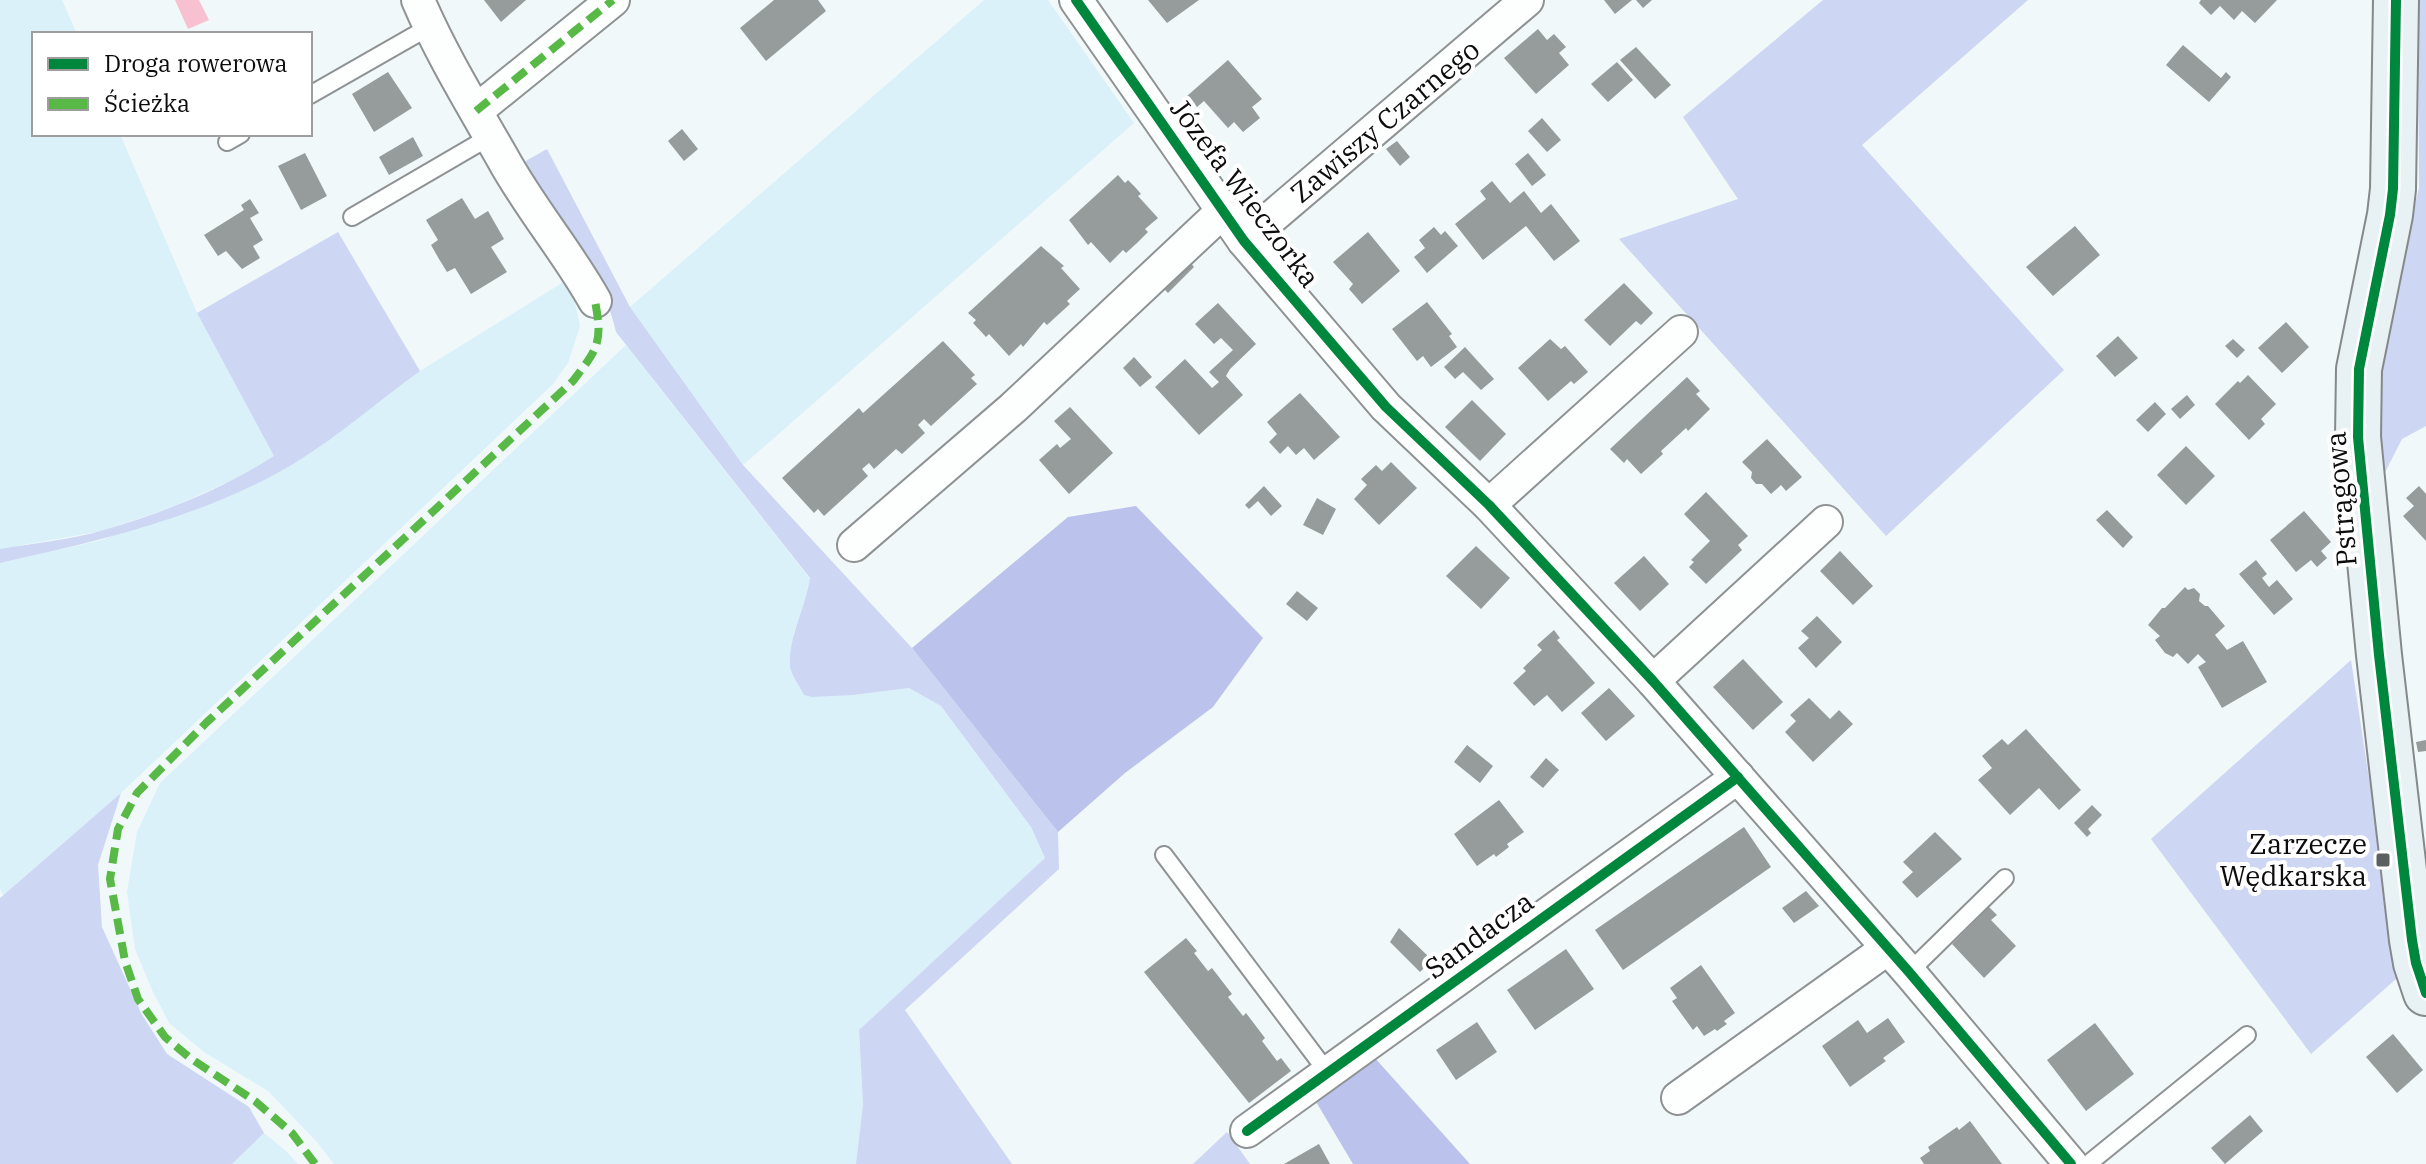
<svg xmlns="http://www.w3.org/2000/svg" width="2426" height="1164" viewBox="0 0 2426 1164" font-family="'IBM Plex Serif',serif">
  <rect width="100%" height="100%" fill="#f0f8fa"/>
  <g fill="#daf1f9">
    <path d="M0,0H62L77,34H34V134H120L197,313L275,456L250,472L172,507L102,531L0,549Z"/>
    <path d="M984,0H1048L1134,123L743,465L630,307Z"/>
    <path d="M570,278L580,326L568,363L553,384L121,793L3,895L0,889V563L102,540L299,460L420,371Z"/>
    <path d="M626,345L810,579L806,602L793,635L853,695L909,688L941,706L1031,827L1045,858L859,1030L863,1104L856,1164H334L317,1142L268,1091L204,1052L169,1023L152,990L135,949L127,892L137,832L160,783Z"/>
    <path d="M264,1133L286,1151L298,1164H232Z"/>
  </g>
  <g fill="#cdd6f3">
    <path d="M1823,0H2028L1862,145L2064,370L1886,536L1619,239L1738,199L1683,117Z"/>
    <path d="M2418,0H2426V426L2402,439L2378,486L2377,357L2419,188Z"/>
    <path d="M547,149L630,307L743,465L912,648L1058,832L1059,869L905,1010L1012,1164H856L863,1104L859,1030L1045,858L1031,827L941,706L909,688L853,695L812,697L804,695C800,686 791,675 790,666C788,638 806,607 810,578L616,332C603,272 555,215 522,163Z"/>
    <path d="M338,232L420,371C380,400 341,434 298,461C208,516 102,540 0,563V549C34,543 71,540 104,530C163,513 223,489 274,456L197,313Z"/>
    <path d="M2351,660L2390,917L2404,972L2311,1054L2151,839Z"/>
    <path d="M121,793L98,865L102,927L141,1013L167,1054L249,1107L264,1133L232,1164H0V898Z"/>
    <path d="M1227,1132L1250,1164H1193Z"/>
  </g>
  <g fill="#bbc2eb">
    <path d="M1136,506L1263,638L1213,707L1125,773L1058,832L912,648L1068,517Z"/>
    <path d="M1374,1057L1470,1164H1353L1315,1100Z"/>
  </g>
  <path fill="#f8c1d1" d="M175,0H199L209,20L188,29Z"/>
  <g fill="#969c9c">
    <path d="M484,0H526L501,22Z"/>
    <path d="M774,0H818L826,11L766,61L740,28Z"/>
    <path d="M1148,0H1199L1167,23Z"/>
    <path d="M1604,0H1632L1615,14Z"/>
    <path d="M1636,0H1652L1643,8Z"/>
    <path d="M2201,0H2277L2255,23L2242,11L2234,20L2220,6L2211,15L2199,3Z"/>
    <path d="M1538,29L1547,40L1554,34L1566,47L1559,53L1569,65L1536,94L1504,58Z"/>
    <path d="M2183,45L2221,78L2226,72L2231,77L2209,102L2166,65Z"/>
    <path d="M1636,47L1671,85L1655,99L1620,60Z"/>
    <path d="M1228,60L1262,99L1252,107L1260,118L1243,132L1234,122L1228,128L1204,101L1197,107L1187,96Z"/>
    <path d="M1617,62L1633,80L1608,102L1591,84Z"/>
    <path d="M388,72L412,108L374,132L352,94Z"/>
    <path d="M1542,118L1561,140L1547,152L1528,131Z"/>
    <path d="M682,129L698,149L684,161L668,141Z"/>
    <path d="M413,137L423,156L389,175L379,157Z"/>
    <path d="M1397,141L1410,157L1400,166L1386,149Z"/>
    <path d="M305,153L327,196L301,210L278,166Z"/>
    <path d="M1528,153L1546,175L1532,186L1515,164Z"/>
    <path d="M1118,175L1125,183L1128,180L1135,187L1141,194L1138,196L1158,218L1145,229L1148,232L1137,243L1126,253L1123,250L1110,263L1091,242L1088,245L1069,220Z"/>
    <path d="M1492,181L1510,203L1524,191L1541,213L1551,204L1580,241L1554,261L1526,226L1483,260L1455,224L1486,199L1480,191Z"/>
    <path d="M462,198L475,219L488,211L504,239L491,247L507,272L471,294L455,268L447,272L439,259L431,245L438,240L426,220Z"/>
    <path d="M250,199L259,213L250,218L263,240L253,246L260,258L242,269L226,251L218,256L204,235L244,210L241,205Z"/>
    <path d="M2075,226L2100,255L2053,296L2026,267Z"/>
    <path d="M1434,227L1441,235L1445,231L1458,246L1427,273L1414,257L1425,248L1419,240Z"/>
    <path d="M1368,232L1400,271L1362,304L1349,289L1353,284L1333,262Z"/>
    <path d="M1041,246L1064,266L1061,268L1080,289L1067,301L1070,304L1047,325L1044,322L1023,347L1021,344L1009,356L989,334L986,337L973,323L976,320L968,313Z"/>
    <path d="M1190,262L1194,267L1168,293L1160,285Z"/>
    <path d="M1624,283L1653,313L1641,325L1636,321L1610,346L1584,320Z"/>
    <path d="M1427,302L1452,334L1449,336L1457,347L1431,367L1423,356L1417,361L1392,329Z"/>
    <path d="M1218,303L1256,344L1230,369L1226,376L1243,395L1199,435L1155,387L1185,359L1212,388L1219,382L1209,372L1233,350L1221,338L1214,344L1195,324Z"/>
    <path d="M2286,322L2309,347L2282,373L2258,348Z"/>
    <path d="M2118,336L2138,358L2115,377L2096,356Z"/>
    <path d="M1550,339L1561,349L1565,346L1588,372L1574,384L1571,381L1548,401L1518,368Z"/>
    <path d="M2233,339L2245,350L2237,358L2225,346Z"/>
    <path d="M943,341L975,375L971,378L977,384L931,426L924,419L918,425L925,433L902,454L896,449L874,469L869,463L862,469L868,476L824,516L818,509L814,513L782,478L859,408L863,413Z"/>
    <path d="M1465,347L1494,379L1481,390L1463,372L1455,379L1444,367Z"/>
    <path d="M1134,357L1152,377L1140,387L1123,368Z"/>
    <path d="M2248,375L2276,404L2261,419L2265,424L2249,440L2215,404L2238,381L2240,383Z"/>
    <path d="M1687,377L1700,391L1696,394L1710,409L1688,431L1686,428L1661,451L1663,454L1641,474L1627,459L1624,463L1610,449Z"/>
    <path d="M1300,393L1340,437L1314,460L1304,448L1296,455L1288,446L1280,454L1269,442L1277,434L1267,422Z"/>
    <path d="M2187,395L2195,405L2180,419L2171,409Z"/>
    <path d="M1472,400L1506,434L1480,461L1445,427Z"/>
    <path d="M2155,402L2166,414L2148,432L2136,420Z"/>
    <path d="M1070,407L1113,453L1069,494L1039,460L1057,444L1060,448L1071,439L1054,421Z"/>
    <path d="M1767,439L1802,477L1786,491L1781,485L1771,494L1762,484H1756L1751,478L1752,472L1742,462Z"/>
    <path d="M2186,446L2215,476L2186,505L2157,475Z"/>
    <path d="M1391,462L1417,488L1379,525L1354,499L1367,485L1361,479L1376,465L1382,471Z"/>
    <path d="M1264,486L1282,506L1271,516L1258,501L1249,509L1245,505Z"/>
    <path d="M2419,486L2426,494V541L2403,516L2414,506L2406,498Z"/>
    <path d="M1706,492L1748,536L1738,545L1742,550L1706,584L1689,567L1694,562L1691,560L1710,541L1684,514Z"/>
    <path d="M1317,498L1336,509L1323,535L1303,525Z"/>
    <path d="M2107,510L2133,537L2123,548L2096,520Z"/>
    <path d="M2304,511L2331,542L2321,551L2327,558L2317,567L2311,560L2296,572L2270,540Z"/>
    <path d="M1476,546L1510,578L1481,609L1446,576Z"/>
    <path d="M1840,551L1873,586L1853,605L1820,571Z"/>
    <path d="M1644,556L1669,584L1640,611L1614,583Z"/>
    <path d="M2256,560L2267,574L2262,578L2269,587L2277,580L2293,599L2274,615L2239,574Z"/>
    <path d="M2185,587L2188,590L2194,588L2200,594L2199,601L2205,606H2208L2225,626L2215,635L2227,650L2243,641L2267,682L2222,708L2198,667L2206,662L2198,654L2188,664L2177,653L2173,657L2165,653L2155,640L2160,636L2148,625L2162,608H2165Z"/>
    <path d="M1297,591L1318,608L1307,621L1286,604Z"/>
    <path d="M1817,616L1842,642L1816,668L1798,648L1809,638L1801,631Z"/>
    <path d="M1554,630L1560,638L1557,640L1595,683L1562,712L1547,695L1534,706L1513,683L1526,671L1523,668L1542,650L1537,645Z"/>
    <path d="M1743,659L1783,702L1753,730L1713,687Z"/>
    <path d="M1609,688L1635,716L1606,741L1581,713Z"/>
    <path d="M1809,698L1830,719L1839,710L1853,724L1813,762L1785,732L1796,721L1790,715Z"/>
    <path d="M2026,729L2081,790L2059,810L2039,788L2010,815L1978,780L1992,768L1982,756L2002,739L2008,745Z"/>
    <path d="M2426,740V751L2418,752L2416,742Z"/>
    <path d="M1467,745L1493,766L1480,783L1454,762Z"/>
    <path d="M1546,758L1559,770L1543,788L1530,777Z"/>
    <path d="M1499,800L1524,832L1507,844L1509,847L1496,857L1494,854L1477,866L1454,834Z"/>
    <path d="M2092,805L2102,815L2088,829L2091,833L2087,837L2074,823Z"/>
    <path d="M1744,827L1771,867L1623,970L1595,930Z"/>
    <path d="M1935,832L1962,859L1917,898L1902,882L1913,872L1903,862Z"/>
    <path d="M1806,891L1819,906L1794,923L1782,908Z"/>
    <path d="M1989,907L1997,915L1991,920L2016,946L1984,978L1952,944Z"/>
    <path d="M1399,928L1432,960L1420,972L1390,942Z"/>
    <path d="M1186,938L1197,951L1194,953L1208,971L1212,968L1232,994L1228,997L1243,1016L1246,1013L1265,1038L1262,1041L1277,1061L1281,1058L1291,1071L1249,1103L1144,972Z"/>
    <path d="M1566,949L1594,989L1535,1030L1507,990Z"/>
    <path d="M1701,965L1735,1013L1724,1021L1727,1024L1717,1031L1715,1029L1704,1036L1697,1026L1693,1030L1672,1001L1677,998L1670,988Z"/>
    <path d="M1888,1018L1905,1042L1883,1058L1886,1061L1850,1087L1822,1046L1858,1020L1867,1033Z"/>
    <path d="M1477,1022L1497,1052L1456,1080L1436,1050Z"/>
    <path d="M2095,1023L2134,1074L2086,1111L2047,1060Z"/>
    <path d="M2393,1034L2423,1070L2397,1093L2366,1057Z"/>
    <path d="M2250,1115L2263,1131L2225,1164L2211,1148Z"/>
    <path d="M1970,1121L2002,1164H1924L1920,1158L1930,1151L1928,1147L1957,1127L1959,1130Z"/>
    <path d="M1319,1144L1330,1164H1284Z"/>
  </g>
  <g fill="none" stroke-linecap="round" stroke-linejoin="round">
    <defs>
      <g id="lane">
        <path d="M310,95L429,27"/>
        <path d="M227,142L241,134"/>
        <path d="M352,217L491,136"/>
        <path d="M1164,855L1328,1073"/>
        <path d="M1909,972L2005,878"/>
        <path d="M2088,1164L2247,1035"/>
      </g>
      <g id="street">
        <path d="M418,0C441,54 473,106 502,157C529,207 567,251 595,301"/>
        <path d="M1076,0L1244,241L1386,407L1489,505L1653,681L1909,972L2071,1164"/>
        <path d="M476,111L613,0"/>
        <path d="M1244,241L1527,0"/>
        <path d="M1489,505L1681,332"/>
        <path d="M854,545L1013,408L1223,211"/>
        <path d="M1653,681L1826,522"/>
        <path d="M1678,1098L1888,948"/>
        <path d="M1247,1131L1738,777"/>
      </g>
      <path id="secondary" d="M2396,0L2393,189L2390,215L2359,369L2358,437L2379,655L2412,940L2416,963L2426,993"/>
    </defs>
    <use href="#lane" stroke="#8f9293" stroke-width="20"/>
    <use href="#street" stroke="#8f9293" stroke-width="36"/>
    <use href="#secondary" stroke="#85898a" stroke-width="48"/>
    <use href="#lane" stroke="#fdfefe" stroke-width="16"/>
    <use href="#street" stroke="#fdfefe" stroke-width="32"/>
    <use href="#secondary" stroke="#e8f1f4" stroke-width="44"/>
    <g stroke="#58b947" stroke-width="8" stroke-dasharray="16 8" stroke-linecap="butt">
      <path d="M476,111L613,0"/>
      <path d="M315,1164L292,1133L255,1101L190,1058L165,1037L138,999L125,961L110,879L118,829L137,793L207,722L573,381C598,348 603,343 595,301"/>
    </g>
    <defs>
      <g id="cycleway">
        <path d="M1076,0L1244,241L1386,407L1489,505L1653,681L1909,972L2071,1164"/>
        <path d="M2396,0L2393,189L2390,215L2359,369L2358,437L2379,655L2412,940L2416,963L2426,993"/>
        <path d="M1247,1131L1738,777"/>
      </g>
    </defs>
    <use href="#cycleway" stroke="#fff" stroke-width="15"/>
    <use href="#cycleway" stroke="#00873e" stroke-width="10"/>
  </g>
  <rect fill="#5c5f5f" stroke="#fff" stroke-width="3" x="2375" y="852" width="16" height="16" rx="4"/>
  <g text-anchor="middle" stroke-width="8" stroke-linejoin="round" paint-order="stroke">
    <g font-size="28" fill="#0c0c0c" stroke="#fff">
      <text transform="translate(1385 121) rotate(-40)" y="10">Zawiszy Czarnego</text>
      <text transform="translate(1245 193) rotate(53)" y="10">Józefa Wieczorka</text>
      <text transform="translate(2341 499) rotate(-95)" y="10">Pstrągowa</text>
      <text transform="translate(1479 935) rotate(-36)" y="10">Sandacza</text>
    </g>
    <g font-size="28" fill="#0c0c0c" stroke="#fff" text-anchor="end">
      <text x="2367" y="854">Zarzecze<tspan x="2367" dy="32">Wędkarska</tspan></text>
    </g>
  </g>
  <rect x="32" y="32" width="280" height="104" fill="#ffffff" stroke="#9e9e9e" stroke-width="2"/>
  <rect x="48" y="58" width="40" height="12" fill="#00873e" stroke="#9e9e9e" stroke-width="2"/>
  <text x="104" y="72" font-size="24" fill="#0c0c0c">Droga rowerowa</text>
  <rect x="48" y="98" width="40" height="12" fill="#58b947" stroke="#9e9e9e" stroke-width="2"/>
  <text x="104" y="112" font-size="24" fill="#0c0c0c">Ścieżka</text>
</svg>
